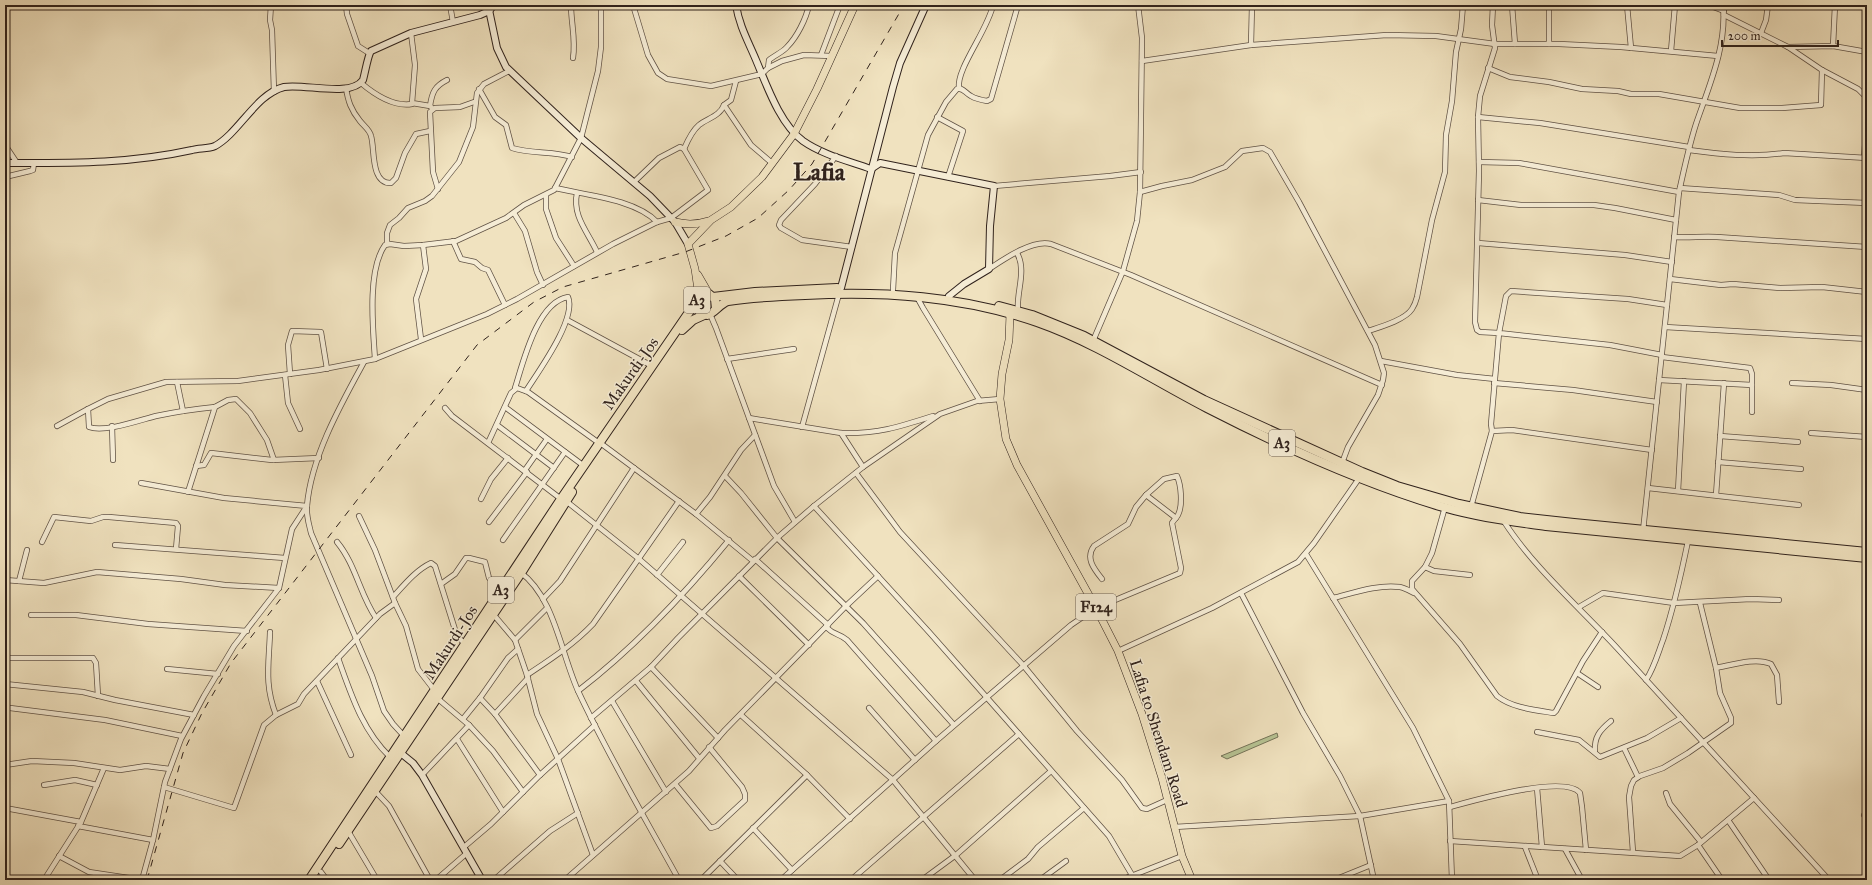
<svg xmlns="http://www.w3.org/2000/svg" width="1872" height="885" viewBox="0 0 1872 885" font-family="'IM FELL Great Primer',serif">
  <rect width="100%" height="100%" fill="#f0e2bf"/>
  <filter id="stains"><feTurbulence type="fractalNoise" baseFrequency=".005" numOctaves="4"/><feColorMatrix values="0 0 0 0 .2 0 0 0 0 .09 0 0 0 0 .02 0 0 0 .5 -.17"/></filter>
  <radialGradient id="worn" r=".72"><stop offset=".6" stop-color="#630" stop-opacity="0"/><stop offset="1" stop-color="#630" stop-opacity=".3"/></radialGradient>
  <path fill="#b7c494" stroke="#747358" d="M1277,733L1278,737L1227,759L1221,756Z"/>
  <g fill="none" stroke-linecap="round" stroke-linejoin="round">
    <defs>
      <g id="street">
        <path d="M271,5L270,20L272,30L274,92"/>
        <path d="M346,5L347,14L358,46L369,53"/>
        <path d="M450,5L453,22"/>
        <path d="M571,5C571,23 576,40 573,58"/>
        <path d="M633,5L648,55L658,73L667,79L711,86L762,74L768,68L782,61L804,55L832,56"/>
        <path d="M1512,5L1515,44"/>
        <path d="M1627,5L1631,48"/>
        <path d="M1708,5L1724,11"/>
        <path d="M1724,15L1788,47L1822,70L1858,89L1867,98"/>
        <path d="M411,33L415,65L412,103L430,106L433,109"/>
        <path d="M1761,33L1766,20L1768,5"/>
        <path d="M1549,44V5"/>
        <path d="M1251,45L1252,5"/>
        <path d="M1833,46L1835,5"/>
        <path d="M1788,47L1833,46L1867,52"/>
        <path d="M1671,51L1675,5"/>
        <path d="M821,55L840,5"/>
        <path d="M1142,61L1251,45L1387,35L1436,36L1495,44H1559L1621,47L1718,56"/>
        <path d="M768,68L769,60C775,55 783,52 787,47C797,37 806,19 809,5"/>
        <path d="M1488,68L1510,77L1549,82L1582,89L1618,91L1631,94H1659L1740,108H1782L1821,105L1822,70"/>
        <path d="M736,81L731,100L724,105L751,145L772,163"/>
        <path d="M361,83C374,94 394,107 412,104"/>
        <path d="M346,88C348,101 351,110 360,121C364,126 370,130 371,136C375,147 370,184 391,183L396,178L405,153L416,134L430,131"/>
        <path d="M959,88C956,69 988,30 993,5"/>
        <path d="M479,89L495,117L506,125L512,148C531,154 553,151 572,157"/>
        <path d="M430,106C432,92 435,86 447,80"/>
        <path d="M937,117L963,131L948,177"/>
        <path d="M1478,117L1540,123L1689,147"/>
        <path d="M5,145L17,163"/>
        <path d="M1689,150C1719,154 1753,158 1784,153L1867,158"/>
        <path d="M836,156L815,184L781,220L779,225L781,228L802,240L852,247"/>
        <path d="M1864,158L1867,120"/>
        <path d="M1479,162L1519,163L1679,192"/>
        <path d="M5,177L30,171L33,170L34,163"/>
        <path d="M634,182L659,158L680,147L684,149C687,142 693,130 699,125C708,118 720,116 724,105"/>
        <path d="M994,186L1110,176L1141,172"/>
        <path d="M555,188C585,195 635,199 657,222"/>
        <path d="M1680,188L1779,195L1795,200L1867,203"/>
        <path d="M438,189L433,172L430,112L435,108L460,107L474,102"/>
        <path d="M1140,192L1162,186L1192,180L1225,167L1242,151L1263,148L1270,152L1299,202L1375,345L1384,373L1383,380L1378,395L1348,447L1342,463"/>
        <path d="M577,193C572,216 588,232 597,252"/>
        <path d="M546,195V209L556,238L574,266"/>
        <path d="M1478,200L1521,205H1594L1615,208L1676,220"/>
        <path d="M514,213L525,231L537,272L543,285"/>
        <path d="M1674,237C1689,238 1703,236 1717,237C1767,240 1817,244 1867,247"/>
        <path d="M453,241L461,259L475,262L482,268L488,270L505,305"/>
        <path d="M1478,243L1625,255L1672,262"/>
        <path d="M387,244V233L390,225L399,218L408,208L425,201L432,196L459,162L473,127L477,93L484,84L509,71"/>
        <path d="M1017,253C1027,271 1016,292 1018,311"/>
        <path d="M989,269C1004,259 1033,239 1051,244L1131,275L1382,385"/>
        <path d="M1670,279L1721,285L1733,284L1780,288L1822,287L1867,292"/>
        <path d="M893,290L895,253L928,135L946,102L957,89C963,87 965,93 971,96C976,99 981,100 987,101L991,99L1018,5"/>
        <path d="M917,297L923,308L980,401"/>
        <path d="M710,314L716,328L774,486L795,522"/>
        <path d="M567,320L652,366"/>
        <path d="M1665,327L1867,339"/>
        <path d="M1368,331C1380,327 1405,320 1412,309C1414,306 1416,301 1417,297L1432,220L1445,172L1446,135L1452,101L1456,52L1461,29L1463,5"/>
        <path d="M421,339L416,299L426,269L423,245"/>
        <path d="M1093,341L1123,271L1137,221L1140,192L1142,38L1138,5"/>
        <path d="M1662,355L1610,345L1499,333L1506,296L1511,291L1628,299L1667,305"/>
        <path d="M1662,357L1750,368L1752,374V412"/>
        <path d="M375,359C373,329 367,270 385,245L390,244L404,246L423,245L456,241L506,218L524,205L554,190L581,138L598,71L601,47V5"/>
        <path d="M727,359L794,349"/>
        <path d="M1381,361L1457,375L1495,379"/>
        <path d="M364,362C341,404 311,457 307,506C306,515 309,524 311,533L372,676L384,711L393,724L404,736"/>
        <path d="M290,374L288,345L292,331L321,332L327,369"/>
        <path d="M285,375L288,403L300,429"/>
        <path d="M1659,380L1752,385"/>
        <path d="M177,382L183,411"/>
        <path d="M1494,383L1573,390L1657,402"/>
        <path d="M1792,383L1831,385L1867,390"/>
        <path d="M515,388C523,363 537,302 568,297C577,319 538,372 526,391"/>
        <path d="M505,407L584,466"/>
        <path d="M445,408L452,416L561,499"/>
        <path d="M88,409L89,427C104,433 140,420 156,416C175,412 195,409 215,407"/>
        <path d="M749,418L841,433C878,434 899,427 933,416"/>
        <path d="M497,425L554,468"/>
        <path d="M57,426L88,409L108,399L166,382L238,381L319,370L375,359L487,314L517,299L613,244L657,222L671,218L708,190L684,149"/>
        <path d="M112,426L113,460"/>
        <path d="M802,427L839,294"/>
        <path d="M1492,431L1491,424L1499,333L1480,332L1477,330L1475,322L1479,171L1478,117L1480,96L1495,48L1492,25L1493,5"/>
        <path d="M841,433L863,467"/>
        <path d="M1811,433L1867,437"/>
        <path d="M1720,436L1798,442"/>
        <path d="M488,443L511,393L517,388L528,392L599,443"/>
        <path d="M603,445L696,514L753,561"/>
        <path d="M1718,462L1801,469"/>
        <path d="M196,466L204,465L211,453L272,460L319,458"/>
        <path d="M525,470L547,439"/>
        <path d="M856,473L900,532L1023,665L1077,731L1122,780L1142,808L1147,809L1167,800"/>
        <path d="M725,476L741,493L777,538L863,623L954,725"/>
        <path d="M141,483L224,498L307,506L292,529L279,588L234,646L204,696L181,739L165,782L153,840L142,880"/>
        <path d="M1648,488L1799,505"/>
        <path d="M1678,491L1684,381"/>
        <path d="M188,492L215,407L228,400L236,399L250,413L267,440L274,460"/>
        <path d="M1146,495L1176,518"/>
        <path d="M1716,495L1724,383"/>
        <path d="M481,499L491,479L508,458"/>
        <path d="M566,501L639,559L893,780L975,880"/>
        <path d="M814,506L929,632L1109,836L1132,875"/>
        <path d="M1445,507L1432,553L1425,567L1412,581V589L1460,644L1497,696C1512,708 1535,710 1554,713L1556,711L1583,661L1602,632"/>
        <path d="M1471,507L1492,431L1512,430L1652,450"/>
        <path d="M696,514L710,497L741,450L755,435"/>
        <path d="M359,516L375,550L395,603L406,626L418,669L435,691"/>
        <path d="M1503,520C1533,567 1579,607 1617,648C1688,725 1758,803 1829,880"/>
        <path d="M489,522L527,472"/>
        <path d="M1643,531L1679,192C1684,169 1689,146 1696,124C1709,86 1727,46 1723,5"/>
        <path d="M503,540L565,452"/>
        <path d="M42,542L54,517L91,521L103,517H109L176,523L178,526L176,549"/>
        <path d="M337,542C356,565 360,595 376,618"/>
        <path d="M115,545L285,558"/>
        <path d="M1306,554L1413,728L1449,801L1452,880"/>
        <path d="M755,559L828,625"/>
        <path d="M1425,567L1434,571L1470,575"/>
        <path d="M520,572C555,597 561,655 579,693C609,757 645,818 679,880"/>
        <path d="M657,575L683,542"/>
        <path d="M739,576L809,645"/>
        <path d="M5,580L44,583L97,572L181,579L225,585L279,588"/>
        <path d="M19,581L27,550"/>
        <path d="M441,584L455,574L466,558H469L485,562L489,578L501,590"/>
        <path d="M1241,593L1303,713L1340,776L1360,816L1374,880"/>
        <path d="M393,597C404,585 416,570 431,563L435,566L457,636L465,644"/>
        <path d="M1333,598C1353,593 1378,584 1400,587C1405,588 1410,591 1414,593"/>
        <path d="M543,599L560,581L634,468"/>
        <path d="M1700,603L1716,668C1732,665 1756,657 1771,664L1777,675L1779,702"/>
        <path d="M1579,607L1603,593L1674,603L1751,599L1779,600"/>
        <path d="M493,614L515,640L527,675L537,714L558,759L593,855"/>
        <path d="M31,615H76L148,624L247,631"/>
        <path d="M826,627C835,636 839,633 847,640L936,741"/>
        <path d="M270,632C269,664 264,684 276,715"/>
        <path d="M515,640L547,608"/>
        <path d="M518,649L508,658L480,698L495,714L540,775"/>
        <path d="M1118,651L1212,608L1298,562L1314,543L1360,477"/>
        <path d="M5,658H93L96,663L98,696"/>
        <path d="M338,658C351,694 362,730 390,757"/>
        <path d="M651,667L718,738"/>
        <path d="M167,669L218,674"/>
        <path d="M1577,673L1598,687"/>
        <path d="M527,675C551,659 573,645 593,624L679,501"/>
        <path d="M1646,680C1654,668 1658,653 1663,640C1674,607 1681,575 1688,541"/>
        <path d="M317,681L351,755"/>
        <path d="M636,681L699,758"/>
        <path d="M5,684L83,692L115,700L194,715"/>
        <path d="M578,691C634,648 684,595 729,540"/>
        <path d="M437,698L469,725L493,751L523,792"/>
        <path d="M612,701L666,792"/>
        <path d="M10,708L105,720L182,736"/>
        <path d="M869,708L915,760"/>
        <path d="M495,714L528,678"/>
        <path d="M741,715L807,775L850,819"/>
        <path d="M591,718L651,667L678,638L777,538L814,506L863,467L940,414L977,401L1000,399"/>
        <path d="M463,719L480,698"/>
        <path d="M1537,732L1579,740L1600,757L1647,738L1681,718"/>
        <path d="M457,739L503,812"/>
        <path d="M1624,748L1638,777"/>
        <path d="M1595,751C1594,737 1600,730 1611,721"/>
        <path d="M5,765L32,761L74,763L120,770L146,766L170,769"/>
        <path d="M422,775L469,725"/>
        <path d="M675,784L711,828L717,826L745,800V794L742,787L709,747"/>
        <path d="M44,785L75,780L97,785"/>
        <path d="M164,787L234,808L264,725L276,715L298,704L304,694L380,614L395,603"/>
        <path d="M1537,788L1542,847"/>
        <path d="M375,791L389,806L430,880"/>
        <path d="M1666,793L1670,804L1701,842"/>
        <path d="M1450,807C1472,801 1565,774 1580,793L1582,807L1586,850"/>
        <path d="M5,808L81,822"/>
        <path d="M1864,815L1867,816"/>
        <path d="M1728,820L1769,880"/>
        <path d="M78,826L153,840"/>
        <path d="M1174,827L1360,816L1449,801"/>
        <path d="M753,828L792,870"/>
        <path d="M348,831L377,880"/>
        <path d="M1450,841L1680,856L1698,845L1754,798"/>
        <path d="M1698,845L1722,880"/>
        <path d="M464,847L491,824L540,775L595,725"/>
        <path d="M1525,847L1538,880"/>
        <path d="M1565,849L1582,880"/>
        <path d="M1633,852L1629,797L1631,786L1634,780L1640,776L1663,768L1688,753L1731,723V718L1720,693L1716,668"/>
        <path d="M59,856L89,872L142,880"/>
        <path d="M720,861L738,880"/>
        <path d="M321,872L327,880"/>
        <path d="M44,880L81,822L104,768"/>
        <path d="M436,880L467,853"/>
        <path d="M494,880L550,831L578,813"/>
        <path d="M565,880L689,771L725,730L846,606L878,576"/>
        <path d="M638,880L647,878L651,880"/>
        <path d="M701,880L807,775"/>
        <path d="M781,880L936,741L1071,625L1096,608L1180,573L1181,568L1172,523C1174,520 1177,517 1178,515C1183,505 1181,485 1177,476L1164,479L1146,495L1136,507L1128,524L1094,546C1085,558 1094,569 1102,579"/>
        <path d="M851,880L1019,734"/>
        <path d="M922,880L956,855L1051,771"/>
        <path d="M1000,880L1028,859L1038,847L1084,808"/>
        <path d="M1040,880L1066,861"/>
        <path d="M1121,880L1182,856"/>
        <path d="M1334,880L1371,865"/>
      </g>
      <g id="secondary">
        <path d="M488,5L497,48L506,67L581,138L650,196L675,222L688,244"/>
        <path d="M736,5C739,25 748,41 756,60C767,86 780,124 803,141C823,155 849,161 871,169L880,163L994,186L990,226L989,269L964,284L949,296"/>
        <path d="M5,163C69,163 129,164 192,150C199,148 208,149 215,146C239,133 256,94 284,87C304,83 350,98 363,80C365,73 368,55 371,51L411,33L480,15L489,11L494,5"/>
        <path d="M841,288L893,87L900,63L926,5"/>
        <path d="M397,750L413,763L422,775L482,880"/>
      </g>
      <g id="primary">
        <path d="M675,222C687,225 696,225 708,221"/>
        <path d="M698,275L709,294"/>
        <path d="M699,297L695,269L688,244L711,220L731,207L762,177L794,134L817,89L855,5"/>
        <path d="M1012,310L1010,314L1009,340L1002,374L1000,399L1006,439L1017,465L1096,608L1118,651L1142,714L1162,778L1182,856L1192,880"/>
      </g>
      <g id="highway">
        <path d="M713,297L755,292L837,288"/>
        <path d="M999,306L1032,315L1084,336L1204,400L1362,472L1397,486L1459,504L1520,517L1574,523L1867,552"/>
        <path d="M716,309L715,299L709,294L701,296L696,302L699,311L707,315C715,313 719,304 728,301C753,297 779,296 805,295C884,291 962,296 1037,322C1097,343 1151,379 1207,408C1283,447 1362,483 1443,507C1477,517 1512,521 1546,526L1867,558"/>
        <path d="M682,330L693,320L704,315"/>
        <path d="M339,844L521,573L572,492"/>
        <path d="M309,880L561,499L696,302"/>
      </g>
    </defs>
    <use href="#street" stroke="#605245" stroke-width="6"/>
    <use href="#secondary" stroke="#30221c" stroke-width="8"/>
    <use href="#primary" stroke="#30221c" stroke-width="8"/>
    <use href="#highway" stroke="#30221c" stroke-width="10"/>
    <use href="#street" stroke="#f5ecd5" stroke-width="4.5"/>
    <use href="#secondary" stroke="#f5ecd5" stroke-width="6"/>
    <use href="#primary" stroke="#f0e2bf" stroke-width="7"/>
    <use href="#highway" stroke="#f0e2bf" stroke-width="8"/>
    <path stroke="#30221c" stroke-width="1" stroke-dasharray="7 7" stroke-linecap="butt" d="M147,880L183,753L202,713L231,663L477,345L534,302L563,287L685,252L726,236L758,218L789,190L812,164L904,5"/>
  </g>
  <g text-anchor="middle" stroke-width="3" stroke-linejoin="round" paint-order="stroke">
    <g fill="#f5ecd5" stroke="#6b5f54" stroke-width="1">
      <rect x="684" y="287" width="26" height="26" rx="3"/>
      <rect x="1269" y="430" width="26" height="26" rx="3"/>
      <rect x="488" y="577" width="26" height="26" rx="3"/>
      <rect x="1076" y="594" width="40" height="26" rx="3"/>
    </g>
    <g font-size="15" font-weight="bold" fill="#30221c">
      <text x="697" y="305">A3</text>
      <text x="1282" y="448">A3</text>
      <text x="501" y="595">A3</text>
      <text x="1096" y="612">F124</text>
    </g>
    <g font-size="16" fill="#30221c" stroke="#f5ecd5">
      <text transform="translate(630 373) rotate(-55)" y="6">Makurdi-Jos</text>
      <text transform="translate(450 642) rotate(-57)" y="6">Makurdi-Jos</text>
      <text transform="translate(1159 733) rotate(72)" y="6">Lafia to Shendam Road</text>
    </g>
    <g font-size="24" font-weight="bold" fill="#30221c" stroke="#f5ecd5">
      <text x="819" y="180">Lafia</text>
    </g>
  </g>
  <rect width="1872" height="885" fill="none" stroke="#f0e2bf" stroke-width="20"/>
  <rect x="6" y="6" width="1860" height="873" fill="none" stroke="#30221c" stroke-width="2"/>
  <rect x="10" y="10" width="1852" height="865" fill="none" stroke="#30221c"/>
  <path d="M1722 40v6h116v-6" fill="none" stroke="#30221c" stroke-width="2"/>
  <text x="1728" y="40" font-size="12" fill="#30221c" stroke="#f5ecd5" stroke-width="3" paint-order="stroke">200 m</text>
  <rect width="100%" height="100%" filter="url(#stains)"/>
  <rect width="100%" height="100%" fill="url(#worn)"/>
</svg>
